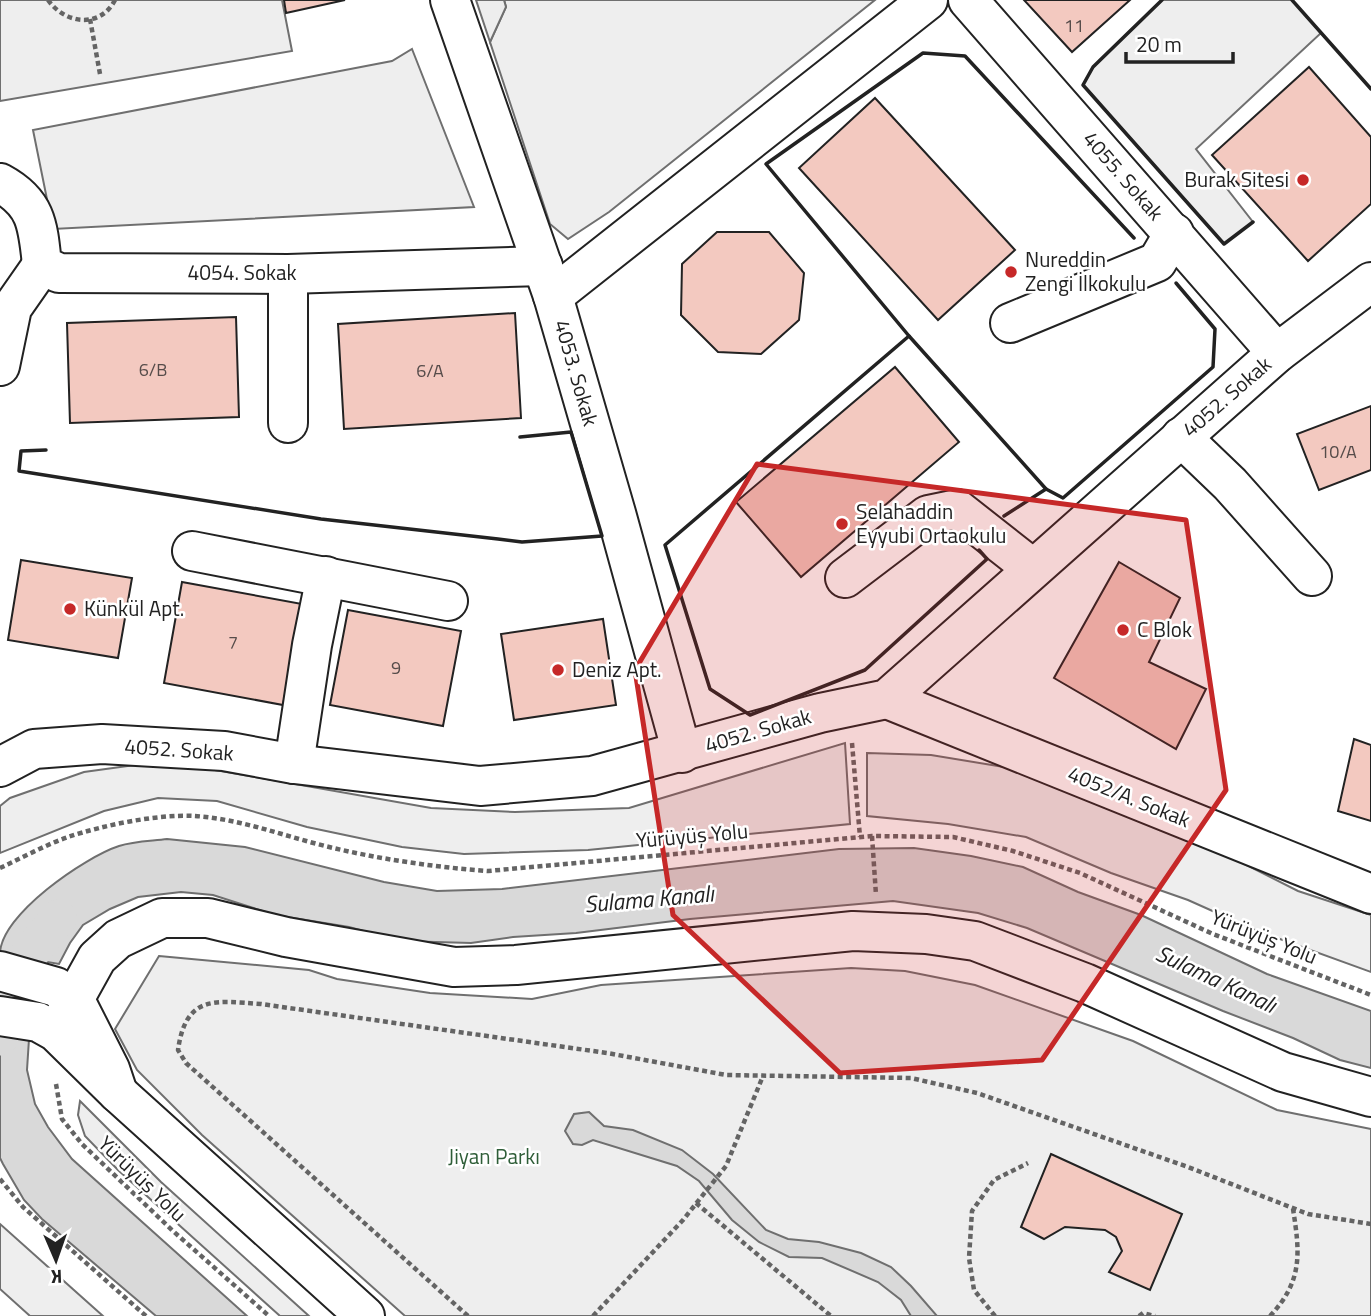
<svg xmlns="http://www.w3.org/2000/svg" width="1371" height="1316" viewBox="0 0 1371 1316" font-family="'Titillium Web',sans-serif">
  <rect width="100%" height="100%" fill="#fff"/>
  <g fill="#eee" stroke="#6f6f6f" stroke-width="2">
    <path d="M0,0H282L292,51L0,101Z"/>
    <path d="M504,0H875L609,212L568,239L550,224L490,42L506,7Z"/>
    <path d="M1162,0H1292L1321,33L1196,149L1253,222L1224,244L1083,85L1093,67Z"/>
    <path d="M412,49L474,207L53,229L33,130L392,61Z"/>
    <path d="M845,743L850,824L588,850L464,854L402,847L307,827L217,801L158,798L104,811L0,853V806L10,798L84,772L164,761L431,808L515,812L629,808Z"/>
    <path d="M867,753L931,755L1010,768L1191,837L1298,891L1371,915V972L1255,930L1188,900L1111,873L1026,837L948,824L867,816Z"/>
    <path d="M159,956L309,970L337,979L430,993L532,999L601,985L851,968L905,971L975,985L1133,1041L1277,1110L1371,1129V1316H405L202,1135L137,1070L115,1029Z"/>
    <path d="M80,1101L161,1182L309,1316H280L118,1170L85,1136L78,1115Z"/>
    <path d="M0,1224L103,1316H30L0,1289Z"/>
  </g>
  <path fill="#ededed" stroke="#6f6f6f" stroke-width="2" d="M476,0H504L506,7L490,42Z"/>
  <g fill="#d9d9d9" stroke="#6f6f6f" stroke-width="2">
    <path d="M167,839L245,847L384,882L437,891L502,889L839,849L914,848L971,856L1023,867L1078,892L1141,915L1267,974L1371,1011V1068L1340,1060L1293,1038L1223,1011L1027,928L978,913L893,901L690,919L576,933L513,937L471,943L400,941L349,927L275,915L213,895L181,892L138,897L110,909L83,925L70,943L59,964L0,954C0,915 85,857 119,846C134,841 152,841 167,839Z"/>
    <path d="M0,1032L29,1039L27,1070L35,1104L48,1127L72,1159L247,1316H156L42,1219L24,1200L3,1164L0,1158Z"/>
    <path d="M589,1112L604,1126L633,1130L682,1150L713,1174L766,1230L788,1239L819,1242L861,1253L891,1267L911,1286L937,1316H911L901,1300L878,1282L822,1258L789,1257L759,1242L732,1220L699,1181L677,1166L593,1140L582,1145L573,1144L565,1131L574,1114Z"/>
  </g>
  <g fill="none" stroke-linecap="round" stroke-linejoin="round">
    <path stroke="#d9d9d9" stroke-width="37" d="M0,1037L18,969L58,918"/>
  </g>
  <g fill="#f3c9c0" stroke="#222" stroke-width="2">
    <path d="M284,0H345L286,13Z"/>
    <path d="M1024,0H1130L1072,52Z"/>
    <path d="M1309,67L1371,137V204L1308,261L1212,155Z"/>
    <path d="M875,98L1015,250L938,320L799,168Z"/>
    <path d="M717,232H769L804,273L799,320L761,354L718,352L681,315L682,264Z"/>
    <path d="M515,313L521,418L344,429L338,324Z"/>
    <path d="M236,317L239,417L70,423L67,323Z"/>
    <path d="M895,367L959,442L801,577L736,502Z"/>
    <path d="M1371,406V470L1319,490L1297,434Z"/>
    <path d="M21,560L132,578L118,658L8,640Z"/>
    <path d="M1119,562L1180,598L1149,662L1206,689L1176,749L1054,678Z"/>
    <path d="M182,582L302,604L283,705L164,683Z"/>
    <path d="M348,610L461,631L443,726L330,705Z"/>
    <path d="M603,619L616,705L514,720L501,634Z"/>
    <path d="M1354,739L1371,745V821L1338,811Z"/>
    <path d="M1051,1154L1182,1214L1150,1290L1109,1272L1122,1251L1116,1237L1105,1230L1065,1227L1044,1239L1021,1227Z"/>
  </g>
  <g fill="none" stroke-linecap="round" stroke-linejoin="round">
    <defs>
      <g id="minor">
        <path d="M450,0L553,296L616,513L682,753"/>
        <path d="M968,0L1277,353"/>
        <path d="M0,183C37,203 38,226 42,265L59,273L288,274L543,266"/>
        <path d="M288,274V423"/>
        <path d="M553,296L928,0"/>
        <path d="M1010,323L1157,262L1174,233"/>
        <path d="M0,366L12,308L42,265"/>
        <path d="M1181,437L1230,484L1312,576"/>
        <path d="M192,551L448,601"/>
        <path d="M845,578L928,515L957,509L1032,568"/>
        <path d="M887,699L1371,894"/>
        <path d="M294,764L312,645L326,576"/>
        <path d="M0,767L34,749L102,744L224,751L294,764L480,786L592,776L820,713L887,699L1277,353L1371,282"/>
        <path d="M0,971L56,987L75,1000L110,1069L118,1093L56,1032L38,1022L0,1016"/>
        <path d="M56,1032L97,958L118,939L162,918H208L286,937L454,967L516,965L853,931L926,934L975,941L1085,983L1283,1072L1371,1097"/>
        <path d="M118,1093L365,1316"/>
      </g>
    </defs>
    <use href="#minor" stroke="#222" stroke-width="42"/>
    <g stroke="#646464" stroke-width="4.5" stroke-dasharray="5 3.5" stroke-linecap="butt">
      <path d="M48,0C65,24 100,29 115,0"/>
      <path d="M90,19L100,74"/>
      <path d="M852,743L860,837"/>
      <path d="M872,836L876,895"/>
      <path d="M0,868C22,858 45,845 68,837C104,825 157,814 195,816C240,819 281,835 325,846C378,859 433,867 488,871L872,836L953,837L1013,851L1080,873L1213,934L1371,995"/>
      <path d="M56,1084L62,1119L82,1144L173,1231L269,1316"/>
      <path d="M0,1179L23,1207L146,1316"/>
      <path d="M696,1203L831,1316"/>
      <path d="M468,1316L186,1063L178,1050C186,994 215,1001 261,1004L607,1053L726,1075L911,1078L977,1093L1188,1167L1308,1214L1371,1224"/>
      <path d="M593,1316L683,1220L726,1166L763,1076"/>
      <path d="M995,1316L974,1290L969,1258L972,1211L994,1180L1028,1163"/>
      <path d="M1139,1316L1143,1313L1155,1316"/>
      <path d="M1270,1316C1303,1281 1300,1253 1293,1209"/>
    </g>
    <use href="#minor" stroke="#fff" stroke-width="38"/>
    <g stroke="#222" stroke-width="3.5">
      <path d="M1162,0L1093,67L1083,85L1224,244L1253,222"/>
      <path d="M1292,0L1371,89"/>
      <path d="M909,336L766,164L923,53L965,56L1134,238"/>
      <path d="M46,450L21,451L19,471L321,519L498,539L522,542L602,536L571,432L520,437"/>
      <path d="M1046,489L1063,498L1213,367L1215,329L1176,283"/>
      <path d="M979,550L987,559L865,670L750,715L710,689L665,545L909,336L1046,489L1004,516"/>
    </g>
  </g>
  <path fill="#c62828" fill-opacity="0.2" stroke="#c62828" stroke-width="5" stroke-linejoin="round" d="M757,464L1186,520L1226,790L1042,1060L840,1073L673,915L635,670Z"/>
  <g fill="#c62828" stroke="#fff" stroke-width="2.5">
    <circle cx="1303" cy="180" r="7"/>
    <circle cx="1011" cy="272" r="7"/>
    <circle cx="842" cy="524" r="7"/>
    <circle cx="70" cy="609" r="7"/>
    <circle cx="1123" cy="630" r="7"/>
    <circle cx="558" cy="670" r="7"/>
  </g>
  <g text-anchor="middle" stroke-width="5" stroke-linejoin="round" paint-order="stroke">
    <g font-size="18" fill="#564c4a">
      <text x="1074" y="32">11</text>
      <text x="153" y="376">6/B</text>
      <text x="430" y="377">6/A</text>
      <text x="1338" y="458">10/A</text>
      <text x="233" y="649">7</text>
      <text x="396" y="674">9</text>
    </g>
    <g font-size="21" fill="#222" stroke="#fff">
      <text transform="translate(1123 176) rotate(49)" y="7">4055. Sokak</text>
      <text x="242" y="280">4054. Sokak</text>
      <text transform="translate(576 373) rotate(74)" y="7">4053. Sokak</text>
      <text transform="translate(1227 397) rotate(-41)" y="7">4052. Sokak</text>
      <text transform="translate(758 731) rotate(-16)" y="7">4052. Sokak</text>
      <text transform="translate(179 750) rotate(4)" y="7">4052. Sokak</text>
      <text transform="translate(1129 797) rotate(22)" y="7">4052/A. Sokak</text>
      <text transform="translate(692 836) rotate(-5)" y="7">Yürüyüş Yolu</text>
      <text transform="translate(1264 937) rotate(22)" y="7">Yürüyüş Yolu</text>
      <text transform="translate(142 1179) rotate(44)" y="7">Yürüyüş Yolu</text>
    </g>
    <g font-size="21" fill="#222" stroke="#fff" text-anchor="start">
      <text x="1289" y="187" text-anchor="end">Burak Sitesi</text>
      <text x="1025" y="267">Nureddin<tspan x="1025" dy="24">Zengi İlkokulu</tspan></text>
      <text x="856" y="519">Selahaddin<tspan x="856" dy="24">Eyyubi Ortaokulu</tspan></text>
      <text x="84" y="616">Künkül Apt.</text>
      <text x="1137" y="637">C Blok</text>
      <text x="572" y="677">Deniz Apt.</text>
    </g>
    <g font-size="21" fill="#2f5e38" stroke="#fff">
      <text x="494" y="1164">Jiyan Parkı</text>
    </g>
    <g font-size="23" font-style="italic" fill="#222" stroke="#fff">
      <text transform="translate(649 899) rotate(-5)" y="8">Sulama Kanalı</text>
      <text transform="translate(1216 979) rotate(25)" y="8">Sulama Kanalı</text>
    </g>
  </g>
  <g transform="translate(56 1260) rotate(178)" stroke="#ffffff" stroke-width="5" paint-order="stroke">
  <path d="M0-5L12 26L0 18L-12 26Z" fill="#222222"/>
  <text y="-10" font-size="19" font-weight="bold" text-anchor="middle" fill="#222222">K</text>
  </g>
  <path d="M1126 52v10h107v-10" fill="none" stroke="#222222" stroke-width="3.5"/>
  <text x="1136" y="52" font-size="21" fill="#222222" stroke="#ffffff" stroke-width="5" paint-order="stroke">20 m</text>
</svg>
